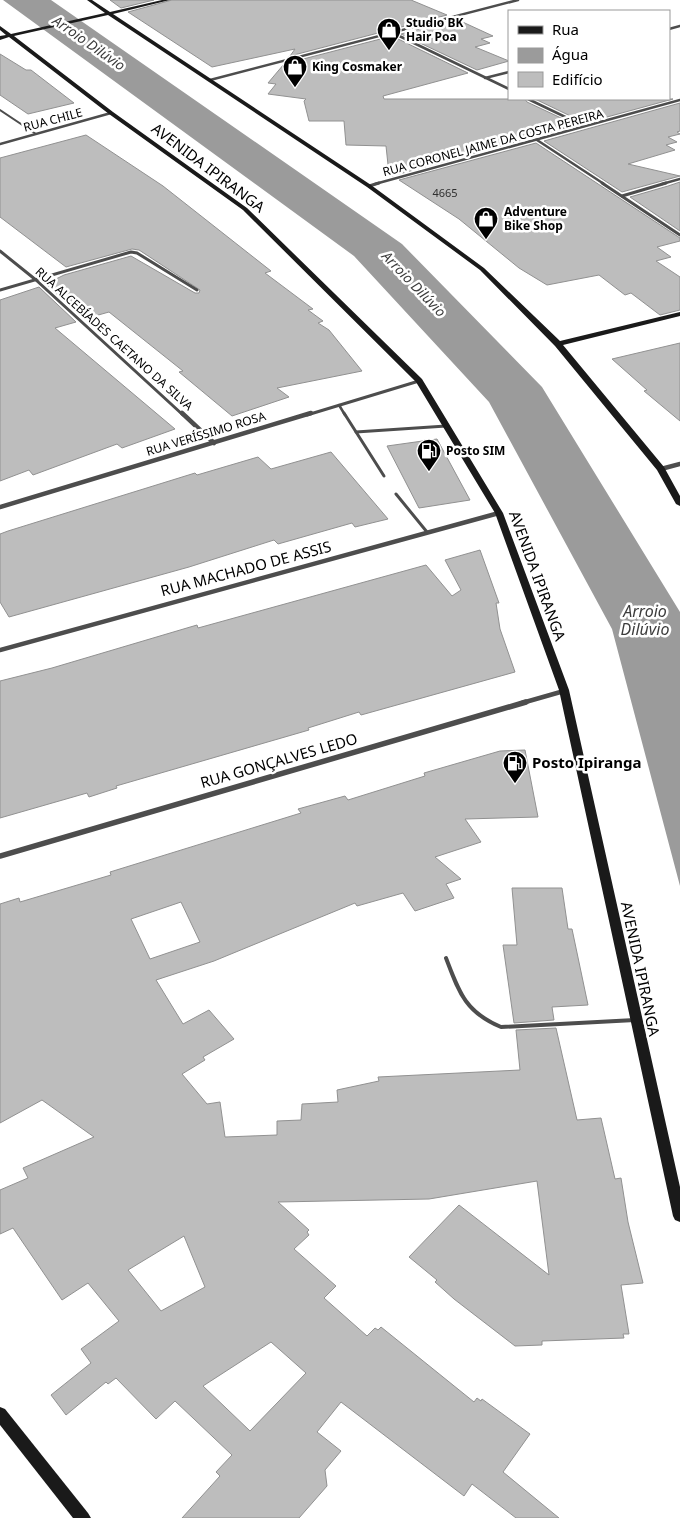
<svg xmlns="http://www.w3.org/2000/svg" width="680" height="1518" viewBox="0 0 680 1518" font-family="'Noto Sans',sans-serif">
  <rect width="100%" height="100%" fill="#fff"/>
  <path fill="#9b9b9b" d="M3,0H51L402,244L542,387L680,612V886L612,629L489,402L354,256Z"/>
  <g fill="#bdbdbd" stroke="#919191" fill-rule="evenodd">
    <path d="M110,0H154L121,8Z"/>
    <path d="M172,0H411L447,15L290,56L295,49L212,67L128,12Z"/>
    <path d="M456,19L493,36L481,39L490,43L475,47L509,61L477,70L401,34Z"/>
    <path d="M392,36L468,73L383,96L384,99H525L527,102L576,125L392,176L389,174L386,146L346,145L344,121H309L304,101L306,99L268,94L276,84L268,83L284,64Z"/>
    <path d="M0,54L26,70H31L74,103L28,114L0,95Z"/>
    <path d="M535,99H673L585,123Z"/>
    <path d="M680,103V131L677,132L680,134L668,137L677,142L666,145L675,150L628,164L680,176L622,192L544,141Z"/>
    <path d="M86,135L163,186L271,271L265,273L313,309L308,310L323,321L318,323L329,330L362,371L277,388L289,397L232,416L179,372L183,371L109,312L84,319L46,284L64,275L131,256L195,293H199L200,290L139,250L132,249L66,267L0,217V158Z"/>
    <path d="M536,143L680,238V241L657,247L671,257L656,261L680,277V310L660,315L631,293L625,295L599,275L547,285L519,268L459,219L399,180Z"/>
    <path d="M680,182V231L630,197L668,186Z"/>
    <path d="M39,287L76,322L55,328L175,429L122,448L117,444L33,475L29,470L0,481V300Z"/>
    <path d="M680,343V421L644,391L647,390L612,359Z"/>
    <path d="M437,439L470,500L419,508L387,446Z"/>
    <path d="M331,452L388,519L355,527L352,523L278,544L274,540L189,567L9,617L0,602V534L8,531L195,473L197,475L258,457L271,469Z"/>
    <path d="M480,550L499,603H496L500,629L515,672L361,715L359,712L308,728L309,730L116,786L117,788L89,797L87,793L0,818V681L52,668L197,625L198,628L426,565L452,596L461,590L445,560Z"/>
    <path d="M525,750L538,817L465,819L481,842L435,857L461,879L446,884L454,898L415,911L403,893L357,906L355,903L214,961L156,980L183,1024L209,1010L234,1039L203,1057L205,1060L182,1074L207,1104L220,1102L225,1137L277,1135V1121L301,1120L302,1104L338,1102L337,1090L379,1081L378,1077L520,1070L516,1030L556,1028L577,1120L601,1118L615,1179L621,1178L628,1222L643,1283L621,1285L629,1334H623L624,1338L542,1341V1345L515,1346L454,1299L435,1282L437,1280L409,1257L459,1205L549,1275L537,1181L429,1199L278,1202L309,1230L307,1232L309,1235L294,1249L336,1286L324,1298L367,1336L375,1328L378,1330L381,1327L474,1402L477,1398L481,1401L482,1399L530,1434L503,1472L559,1518H516L472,1484L464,1496L341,1402L317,1432L341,1451L325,1470L327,1486L299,1518H182L220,1476L216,1472L232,1455L175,1401L156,1419L116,1378L108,1384L106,1382L66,1415L51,1395L91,1363L81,1349L119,1321L88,1283L62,1300L13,1228L0,1234V1190L28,1178L23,1168L94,1137L42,1100L0,1123V904L19,898L20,902L111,875L110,872L301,813L298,809L345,796L348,800L425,776L424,773L500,751ZM181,902L200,942L150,959L131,919ZM184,1236L205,1287L161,1311L128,1270ZM271,1342L306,1373L250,1431L203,1386Z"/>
    <path d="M512,888H562L568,929H572L588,1005L552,1007L554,1020L514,1023L503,945H517Z"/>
  </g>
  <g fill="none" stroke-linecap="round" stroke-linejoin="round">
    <path stroke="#4d4d4d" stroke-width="2" d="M0,110L36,134"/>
    <path stroke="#4d4d4d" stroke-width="2.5" d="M339,405L345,415"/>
    <g stroke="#4d4d4d" stroke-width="3">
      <path d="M344,413L384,476"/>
      <path d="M356,432L446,426"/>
      <path d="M396,494L427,532"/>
    </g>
    <path stroke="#4d4d4d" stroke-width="4" d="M446,958C459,992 465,1012 501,1027L635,1020"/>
    <g stroke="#4d4d4d" stroke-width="2.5">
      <path d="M669,29L680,26"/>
      <path d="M391,32L509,89"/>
      <path d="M485,78L509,72"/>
      <path d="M210,80L518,0"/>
      <path d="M528,99L584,126"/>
      <path d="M537,140L604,184"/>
      <path d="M0,144L111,113"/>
      <path d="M375,184L680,100"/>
      <path d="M662,184L680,179"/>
    </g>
    <g stroke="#4d4d4d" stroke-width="3">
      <path d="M602,183L680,235"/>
      <path d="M369,186L379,183"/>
      <path d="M622,196L666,183"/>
      <path d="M0,251L36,280L183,415"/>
      <path d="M0,290L131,252L137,253L197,290"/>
      <path d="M307,415L419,381"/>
    </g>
    <g stroke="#4d4d4d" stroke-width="4.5">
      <path d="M182,413L214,443"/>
      <path d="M661,469L680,464"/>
      <path d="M0,507L311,413"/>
      <path d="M0,650L499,513"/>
      <path d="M522,703L564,691"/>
    </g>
    <path stroke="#4d4d4d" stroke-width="5.5" d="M0,856L526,702"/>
    <g fill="#1a1a1a" fill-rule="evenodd">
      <path d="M87,0H92L110,12L162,0H170L113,14L371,185L484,268L560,341L680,312V316L563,345L664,467L680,496V506L676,504L657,470L555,346L480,270L367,187L108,15L14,36L113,112L247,208L422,379L503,513L569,690L680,1187V1222L675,1220L673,1216L559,690L495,513L416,382L243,210L109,114L9,37L0,40V36L6,35L0,30V26L11,34L105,13Z"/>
      <path d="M0,1407L5,1409L88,1513L91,1518H73L0,1425Z"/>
    </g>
  </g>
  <defs>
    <symbol id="shop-pin" viewBox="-11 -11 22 30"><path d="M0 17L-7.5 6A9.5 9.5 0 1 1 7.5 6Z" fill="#000" stroke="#fff"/><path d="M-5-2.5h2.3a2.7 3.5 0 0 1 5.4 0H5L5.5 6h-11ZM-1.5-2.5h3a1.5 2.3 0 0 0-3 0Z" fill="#fff"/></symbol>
    <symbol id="fuel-pin" viewBox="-11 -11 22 30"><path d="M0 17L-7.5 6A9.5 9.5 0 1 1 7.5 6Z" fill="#000" stroke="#fff"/><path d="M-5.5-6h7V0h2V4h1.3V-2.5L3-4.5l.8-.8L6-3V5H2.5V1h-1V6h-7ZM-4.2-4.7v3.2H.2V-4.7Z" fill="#fff"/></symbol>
  </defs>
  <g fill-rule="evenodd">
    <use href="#shop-pin" x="375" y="16" width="28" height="38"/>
    <use href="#shop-pin" x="281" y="53" width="28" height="38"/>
    <use href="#shop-pin" x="472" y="205" width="28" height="38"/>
    <use href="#fuel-pin" x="415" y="437" width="28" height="38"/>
    <use href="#fuel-pin" x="501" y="749" width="28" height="38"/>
  </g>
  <g text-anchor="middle" stroke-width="5" stroke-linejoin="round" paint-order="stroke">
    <g font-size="11" fill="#2f2f2f">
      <text x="445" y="197">4665</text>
    </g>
    <g font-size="12" font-weight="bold" fill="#000" stroke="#fff" text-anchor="start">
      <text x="406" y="27">Studio BK<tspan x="406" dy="14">Hair Poa</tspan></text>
      <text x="312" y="71">King Cosmaker</text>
      <text x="504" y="216">Adventure<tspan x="504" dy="14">Bike Shop</tspan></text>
      <text x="446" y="455">Posto SIM</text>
    </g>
    <g font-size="12" fill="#000" stroke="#fff">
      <text transform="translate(53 120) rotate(-15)" y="4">RUA CHILE</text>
      <text transform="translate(493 143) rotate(-15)" y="4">RUA CORONEL JAIME DA COSTA PEREIRA</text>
      <text transform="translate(114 339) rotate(42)" y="4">RUA ALCEBÍADES CAETANO DA SILVA</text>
      <text transform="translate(206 434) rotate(-17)" y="4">RUA VERÍSSIMO ROSA</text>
    </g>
    <g font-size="14" font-style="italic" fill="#3c3c3c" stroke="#fff">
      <text transform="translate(89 43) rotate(35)" y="5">Arroio Dilúvio</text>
      <text transform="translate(414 284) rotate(46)" y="5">Arroio Dilúvio</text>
    </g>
    <g font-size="15" fill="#000" stroke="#fff">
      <text transform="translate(208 168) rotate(37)" y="5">AVENIDA IPIRANGA</text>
      <text transform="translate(246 569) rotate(-15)" y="5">RUA MACHADO DE ASSIS</text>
      <text transform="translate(537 576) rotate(70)" y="5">AVENIDA IPIRANGA</text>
      <text transform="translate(279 761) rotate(-16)" y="5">RUA GONÇALVES LEDO</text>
      <text transform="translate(640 969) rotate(78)" y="5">AVENIDA IPIRANGA</text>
    </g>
    <g font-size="15" font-weight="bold" fill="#000" stroke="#fff" text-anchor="start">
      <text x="532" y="768">Posto Ipiranga</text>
    </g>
    <g font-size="16" font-style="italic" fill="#3c3c3c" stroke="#fff">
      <text x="645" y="617">Arroio<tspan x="645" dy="18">Dilúvio</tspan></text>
    </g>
  </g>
  <rect x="508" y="10" width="162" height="90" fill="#ffffff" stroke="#999999"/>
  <rect x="518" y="26" width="25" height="8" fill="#1a1a1a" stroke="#999999"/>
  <text x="552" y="35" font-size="15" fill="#000000">Rua</text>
  <rect x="518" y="48" width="25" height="15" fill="#9b9b9b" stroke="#999999"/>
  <text x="552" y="60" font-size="15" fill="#000000">Água</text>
  <rect x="518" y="72" width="25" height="15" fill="#bdbdbd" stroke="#999999"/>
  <text x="552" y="85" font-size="15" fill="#000000">Edifício</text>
</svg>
